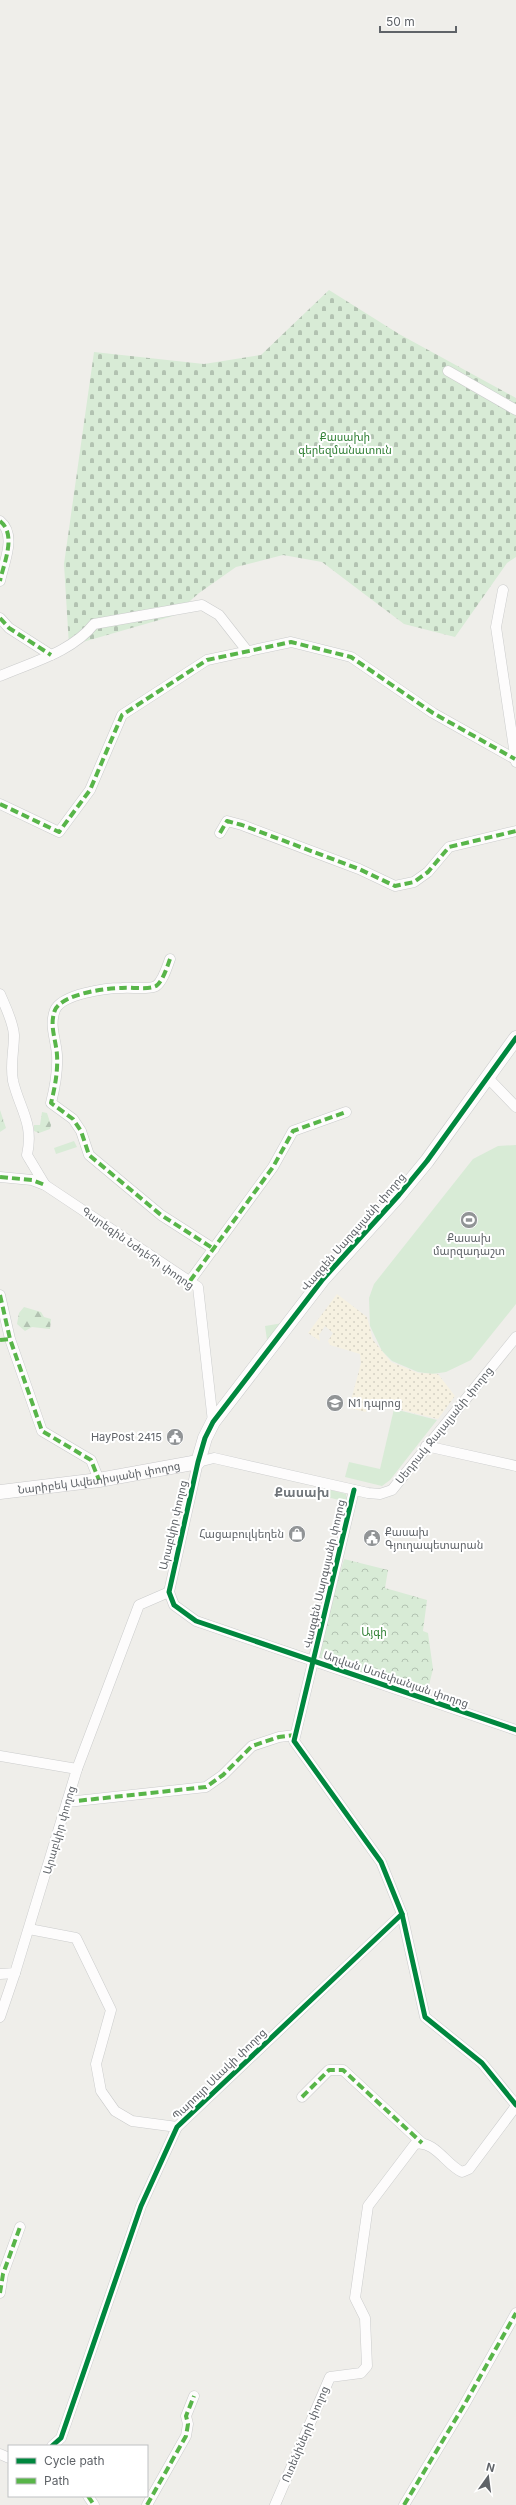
<svg xmlns="http://www.w3.org/2000/svg" width="516" height="2505" viewBox="0 0 516 2505" font-family="Inter,'Noto Sans Armenian',sans-serif">
  <defs>
    <pattern id="forest-firs" width="22" height="20" patternUnits="userSpaceOnUse"><rect width="22" height="20" fill="#d8ebd6"/><path d="M5 1l3.5 6h-7zM16 11l3.5 6h-7z" fill="#b2c2b1"/></pattern>
    <pattern id="sand-dots" width="8" height="8" patternUnits="userSpaceOnUse"><rect width="8" height="8" fill="#f6f1e1"/><path d="M2 2h.1M6 6h.1" fill="none" stroke="#d5d1c4" stroke-width="1.8" stroke-linecap="round"/></pattern>
    <pattern id="cemetery-stones" width="16" height="16" patternUnits="userSpaceOnUse"><rect width="16" height="16" fill="#d8ebd6"/><path d="M2 7V4a2 2 0 0 1 4 0v3zM10 15v-3a2 2 0 0 1 4 0v3z" fill="#b2c2b1"/></pattern>
    <pattern id="park-crowns" width="20" height="18" patternUnits="userSpaceOnUse"><rect width="20" height="18" fill="#d8ebd6"/><path d="M2 6a3 3 0 1 1 6 0M12 15a3 3 0 1 1 6 0" fill="none" stroke="#b2c2b1"/></pattern>
  </defs>
  <rect width="100%" height="100%" fill="#efeeea"/>
  <g fill="#d8ebd6">
    <path d="M74,1141L77,1147L56,1154L54,1148Z"/>
    <path d="M516,1145V1304L471,1360L446,1372L432,1374L418,1372L392,1361L382,1351L370,1326L369,1298L374,1284L473,1159L498,1146Z"/>
    <path d="M289,1322L269,1354L265,1326Z"/>
    <path d="M394,1409L437,1420L390,1480L382,1486L345,1477L349,1462L380,1469Z"/>
    <path d="M327,1489L346,1494L347,1499L343,1501L327,1497L324,1492Z"/>
  </g>
  <g fill="url(#forest-firs)">
    <path d="M42,1112L47,1113L51,1125L50,1129L39,1133L34,1131V1125H40Z"/>
    <path d="M24,1307L41,1312L44,1317L51,1319L50,1329L32,1327L25,1331L17,1324L19,1313Z"/>
  </g>
  <path fill="url(#sand-dots)" d="M337,1294L367,1317L373,1340L391,1362L418,1373L438,1374L455,1396L438,1419L369,1402L366,1412L349,1408L361,1363L360,1354L330,1345L328,1341L333,1333L325,1326L319,1335L320,1341L308,1333Z"/>
  <path fill="url(#cemetery-stones)" d="M329,290L399,334L516,398V557L507,563L455,637L404,624L322,562L283,555L236,567L199,593L173,616L69,646L64,564L94,352L204,364L261,355Z"/>
  <g fill="url(#park-crowns)">
    <path d="M0,1110L6,1128L0,1132Z"/>
    <path d="M344,1559L388,1570L385,1588L427,1600L423,1631L428,1633L433,1669L427,1693L315,1663Z"/>
  </g>
  <g fill="none" stroke-linecap="round" stroke-linejoin="round">
    <defs>
      <g id="street">
        <path d="M448,371L516,410"/>
        <path d="M0,521C17,535 4,562 0,581"/>
        <path d="M503,590L496,627L516,762"/>
        <path d="M0,618L9,628L51,655"/>
        <path d="M0,676C32,662 72,652 94,624L202,605L219,615L248,652"/>
        <path d="M0,804L59,832L90,790L122,715L207,660L291,642L351,657L433,713L515,759"/>
        <path d="M220,833L227,821L242,825L359,869L395,886L414,882L428,872L449,847L516,831"/>
        <path d="M170,959C167,967 163,981 156,986C148,990 131,987 122,988C106,988 62,994 55,1010C49,1026 56,1039 57,1055C58,1071 55,1087 51,1103L73,1119L81,1131L89,1155L161,1215L214,1249"/>
        <path d="M0,994C5,1006 13,1021 14,1035C14,1051 10,1064 13,1081C20,1110 34,1123 27,1155L45,1185"/>
        <path d="M488,1078L516,1107"/>
        <path d="M0,1177L32,1180L45,1185L198,1287L213,1422"/>
        <path d="M190,1281L273,1167L293,1131L346,1112"/>
        <path d="M0,1295L10,1339L42,1431L91,1460L99,1480"/>
        <path d="M516,1337L392,1490L380,1494L368,1493L214,1458L198,1462L169,1592L174,1605L196,1621L516,1730"/>
        <path d="M426,1446L516,1466"/>
        <path d="M354,1490L294,1741L381,1862L402,1914L425,2017L482,2063L516,2105"/>
        <path d="M0,1756L77,1769"/>
        <path d="M67,1802L206,1787L223,1775L252,1746L279,1737L295,1735"/>
        <path d="M29,1929L76,1938L111,2010L96,2064L101,2091L115,2111L132,2121L177,2127"/>
        <path d="M0,1974L15,1973L77,1769L139,1605L169,1592"/>
        <path d="M0,2017L15,1973"/>
        <path d="M302,2097L329,2070H343L422,2143"/>
        <path d="M0,2293L3,2274L20,2227"/>
        <path d="M52,2446L61,2438L141,2206L177,2127L402,1914"/>
        <path d="M0,2454L9,2458"/>
        <path d="M88,2496L94,2505"/>
        <path d="M147,2505L186,2436L188,2424L186,2416L194,2396"/>
        <path d="M275,2505L330,2377L361,2373L367,2366L365,2318L355,2298L368,2206L415,2144C435,2140 446,2165 462,2172L469,2169L516,2106"/>
        <path d="M404,2505L463,2407L516,2313"/>
      </g>
      <g id="secondary">
        <path id="s1" d="M0,1492L99,1480L198,1462L205,1438L213,1422L323,1279L399,1195L427,1161L516,1038"/>
      </g>
    </defs>
    <use href="#street" stroke="#cbcccc" stroke-width="11"/>
    <use href="#secondary" stroke="#cacacb" stroke-width="15"/>
    <use href="#street" stroke="#fdfcfc" stroke-width="10"/>
    <use href="#secondary" stroke="#fdfcfc" stroke-width="14"/>
    <g stroke="#58b549" stroke-width="4" stroke-dasharray="8 4" stroke-linecap="butt">
      <path d="M0,521C17,535 4,562 0,581"/>
      <path d="M0,618L9,628L51,655"/>
      <path d="M0,804L59,832L90,790L122,715L207,660L291,642L351,657L433,713L515,759"/>
      <path d="M220,833L227,821L242,825L359,869L395,886L414,882L428,872L449,847L516,831"/>
      <path d="M170,959C167,967 163,981 156,986C148,990 131,987 122,988C106,988 62,994 55,1010C49,1026 56,1039 57,1055C58,1071 55,1087 51,1103L73,1119L81,1131L89,1155L161,1215L214,1249"/>
      <path d="M0,1177L32,1180L45,1185"/>
      <path d="M190,1281L273,1167L293,1131L346,1112"/>
      <path d="M0,1295L10,1339L42,1431L91,1460L99,1480"/>
      <path d="M0,1340L10,1339"/>
      <path d="M67,1802L206,1787L223,1775L252,1746L279,1737L295,1735"/>
      <path d="M302,2097L329,2070H343L422,2143"/>
      <path d="M0,2293L3,2274L20,2227"/>
      <path d="M88,2496L94,2505"/>
      <path d="M147,2505L186,2436L188,2424L186,2416L194,2396"/>
      <path d="M404,2505L463,2407L516,2313"/>
    </g>
    <defs>
      <g id="cycleway">
        <path d="M516,1038L427,1161L399,1195L323,1279L213,1422L205,1438L198,1462L169,1592L174,1605L196,1621L516,1730"/>
        <path d="M354,1490L294,1741L381,1862L402,1914L425,2017L482,2063L516,2105"/>
        <path d="M52,2446L61,2438L141,2206L177,2127L402,1914"/>
      </g>
    </defs>
    <use href="#cycleway" stroke="#fff" stroke-width="8"/>
    <use href="#cycleway" stroke="#00873e" stroke-width="5"/>
  </g>
  <defs>
    <symbol id="stadium-disc" viewBox="-11 -11 22 22"><circle r="9.5" fill="#919496" stroke="#fff"/><path d="M0-5a6.5 5 0 1 0 0 10a6.5 5 0 1 0 0-10ZM-3.5-1.8h7v3.6h-7Z" fill="#fff"/></symbol>
    <symbol id="school-disc" viewBox="-11 -11 22 22"><circle r="9.5" fill="#919496" stroke="#fff"/><path d="M0-5L7-2L0 1L-7-2ZM-4 1L0 2.5L4 1V4Q0 6-4 4Z" fill="#fff"/></symbol>
    <symbol id="civic-disc" viewBox="-11 -11 22 22"><circle r="9.5" fill="#919496" stroke="#fff"/><path d="M-.6-6.5H3V-4.5H.6V-3L4-1V1h2V6H-6V1h2V-1L-.6-3ZM-1.2 2.5V6h2.4V2.5Z" fill="#fff"/></symbol>
    <symbol id="shop-disc" viewBox="-11 -11 22 22"><circle r="9.5" fill="#919496" stroke="#fff"/><path d="M-5-2.5h2.3a2.7 3.5 0 0 1 5.4 0H5L5.5 6h-11ZM-1.5-2.5h3a1.5 2.3 0 0 0-3 0Z" fill="#fff"/></symbol>
  </defs>
  <g fill-rule="evenodd">
    <use href="#stadium-disc" x="459" y="1210" width="20" height="20"/>
    <use href="#school-disc" x="325" y="1393" width="20" height="20"/>
    <use href="#civic-disc" x="165" y="1427" width="20" height="20"/>
    <use href="#shop-disc" x="287" y="1524" width="20" height="20"/>
    <use href="#civic-disc" x="362" y="1528" width="20" height="20"/>
  </g>
  <g text-anchor="middle" stroke-width="4" stroke-linejoin="round" paint-order="stroke">
    <g font-size="11" fill="#348238" stroke="#fff">
      <text x="345" y="441">Քասախի<tspan x="345" dy="13">գերեզմանատուն</tspan></text>
      <text x="374" y="1636">Այգի</text>
    </g>
    <g font-size="11" fill="#5f6368" stroke="#fff">
      <text transform="translate(353 1232) rotate(-49)" y="4">Վազգեն Սարգսյանի փողոց</text>
      <text transform="translate(138 1248) rotate(35)" y="4">Գարեգին Նժդեհի փողոց</text>
      <text transform="translate(444 1425) rotate(-51)" y="4">Սեդրակ Ջալալյանի փողոց</text>
      <text dy="4" stroke="none"><textPath href="#s1" startOffset="100">Նարիբեկ Ավետիսյանի փողոց</textPath></text>
      <text transform="translate(173 1525) rotate(-77)" y="4">Արաբկիր փողոց</text>
      <text transform="translate(324 1574) rotate(-77)" y="4">Վազգեն Սարգսյանի փողոց</text>
      <text transform="translate(396 1679) rotate(19)" y="4">Աղվան Ստեփանյան փողոց</text>
      <text transform="translate(59 1830) rotate(-74)" y="4">Արաբկիր փողոց</text>
      <text transform="translate(219 2074) rotate(-44)" y="4">Պարույր Սևակի փողոց</text>
      <text transform="translate(305 2434) rotate(-67)" y="4">Ուռենիների փողոց</text>
    </g>
    <g font-size="11" fill="#5f6368" stroke="#fff" text-anchor="start">
      <text x="469" y="1242" text-anchor="middle">Քասախ<tspan x="469" dy="13">մարզադաշտ</tspan></text>
      <text x="348" y="1407">N1 դպրոց</text>
      <text x="162" y="1441" text-anchor="end">HayPost 2415</text>
      <text x="385" y="1536">Քասախ<tspan x="385" dy="13">Գյուղապետարան</tspan></text>
      <text x="284" y="1538" text-anchor="end">Հացաբուլկեղեն</text>
    </g>
    <g font-size="13" font-weight="bold" fill="#70757a" stroke="#fff">
      <text x="302" y="1497">Քասախ</text>
    </g>
  </g>
  <rect x="8" y="2445" width="140" height="52" fill="#ffffff" stroke="#bfc1c3"/>
  <rect x="16" y="2458" width="20" height="6" fill="#00873e" stroke="#bfc1c3"/>
  <text x="44" y="2465" font-size="12" fill="#5f6368">Cycle path</text>
  <rect x="16" y="2478" width="20" height="6" fill="#58b549" stroke="#bfc1c3"/>
  <text x="44" y="2485" font-size="12" fill="#5f6368">Path</text>
  <g transform="translate(488 2477) rotate(14)" stroke="#ffffff" stroke-width="3" paint-order="stroke">
  <path d="M0-3L7 15L0 10L-7 15Z" fill="#5f6368"/>
  <text y="-6" font-size="11" font-weight="bold" text-anchor="middle" fill="#5f6368">N</text>
  </g>
  <path d="M380 26v6h76v-6" fill="none" stroke="#5f6368" stroke-width="2"/>
  <text x="386" y="26" font-size="12" fill="#5f6368" stroke="#ffffff" stroke-width="3" paint-order="stroke">50 m</text>
</svg>
